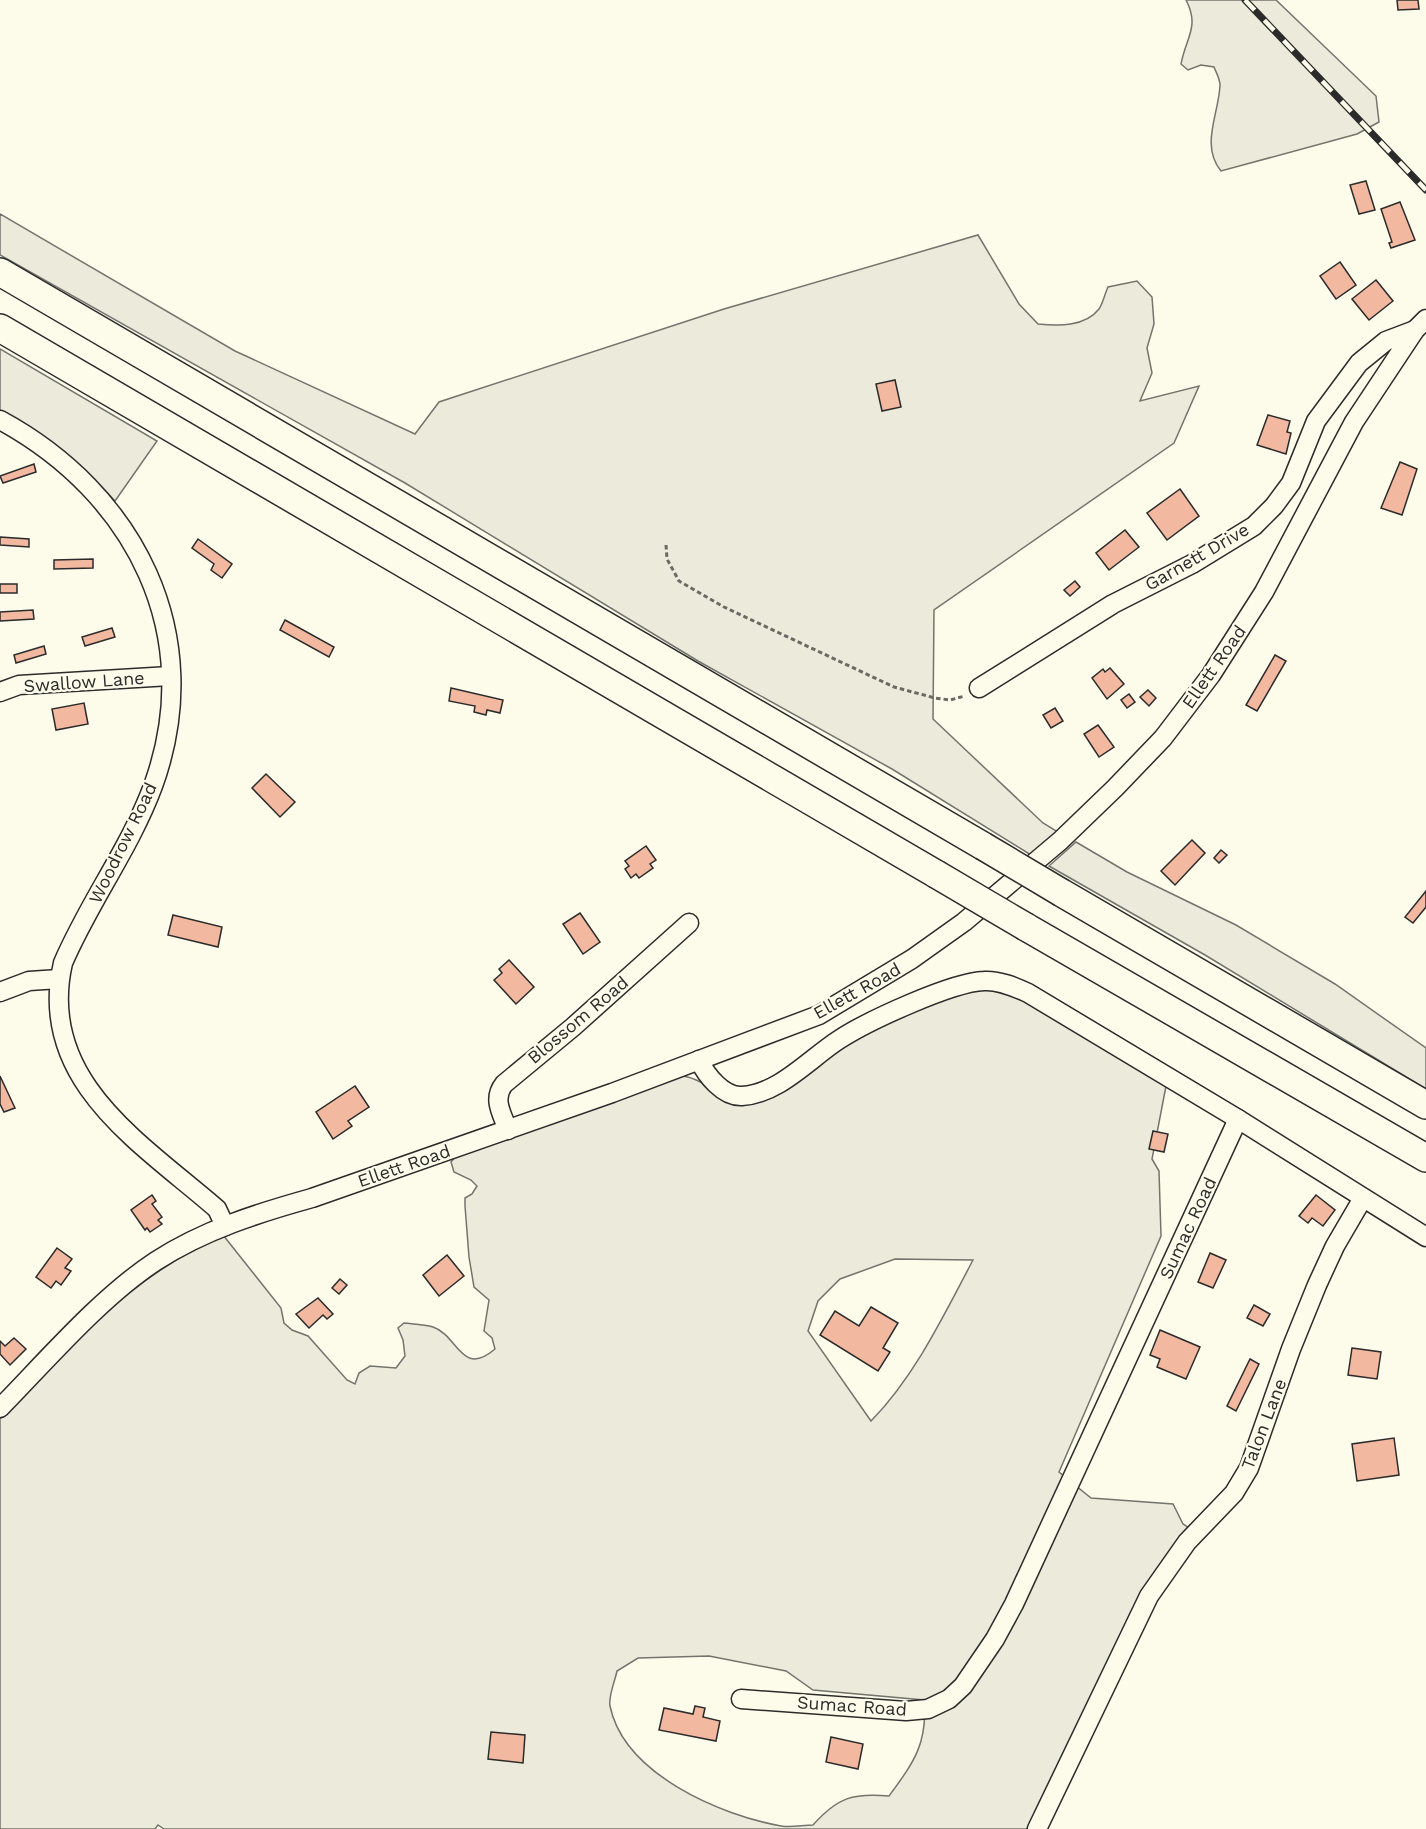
<svg xmlns="http://www.w3.org/2000/svg" width="1426" height="1829" viewBox="0 0 1426 1829" font-family="'Work Sans',sans-serif">
  <rect width="100%" height="100%" fill="#fdfbea"/>
  <g fill="#ecebdb" stroke="#74746e" stroke-width="1.5" fill-rule="evenodd">
    <path d="M1186,0H1276L1376,96L1379,122L1357,134L1221,171C1200,145 1219,114 1220,85C1220,79 1216,72 1214,67L1201,65L1188,70L1181,64C1186,37 1200,27 1186,0Z"/>
    <path d="M0,214L235,351L415,434L439,402L724,309L978,235L1019,304L1038,324C1058,326 1085,327 1099,309C1103,303 1105,293 1108,287L1137,281L1152,297L1154,324L1147,348L1152,373L1140,401L1199,386L1174,443L934,610L933,719L1043,823L1058,832L1031,855L892,769L698,661L405,483L0,255Z"/>
    <path d="M0,349L157,441L115,501C81,463 45,436 0,412Z"/>
    <path d="M1076,842L1127,872L1236,925L1335,984L1426,1048V1089L1205,955L1049,866Z"/>
    <path d="M989,988L1031,1002L1166,1086L1152,1159L1159,1171L1161,1236L1059,1472L1091,1498L1173,1504L1183,1524L1194,1531L1031,1829H164L158,1825L155,1829H0V1419C65,1347 134,1275 223,1235L281,1308L284,1323L292,1330L308,1336L347,1380L355,1384L359,1373L370,1366L396,1368L405,1356L403,1340L398,1328L404,1323C413,1324 424,1324 433,1327C458,1335 461,1378 495,1349L492,1338L484,1331L489,1300L474,1287L469,1257L465,1206V1198L472,1194L477,1186L471,1180L454,1172L451,1162L456,1156L683,1076C709,1080 721,1103 739,1105C764,1107 820,1057 845,1044C886,1023 943,994 989,988ZM895,1259L973,1260C944,1315 915,1376 871,1421L808,1331L818,1301L840,1279ZM709,1656L786,1671L813,1690L924,1700C928,1743 914,1762 889,1796C853,1793 838,1797 813,1825C803,1825 791,1828 781,1826C720,1815 624,1774 610,1706C608,1697 615,1681 617,1671L638,1658Z"/>
  </g>
  <g fill="#f2b8a0" stroke="#2b2b2b" stroke-width="1.5">
    <path d="M1397,0H1418L1419,9L1398,10Z"/>
    <path d="M1366,181L1375,210L1359,214L1350,185Z"/>
    <path d="M1400,202L1415,240L1391,248L1389,243L1392,242L1381,209Z"/>
    <path d="M1340,262L1356,285L1336,299L1320,276Z"/>
    <path d="M1376,280L1393,301L1369,320L1352,299Z"/>
    <path d="M895,380L901,407L882,411L876,384Z"/>
    <path d="M1268,415L1290,421L1287,432L1291,433L1286,454L1257,445Z"/>
    <path d="M1400,462L1417,469L1402,515L1381,508Z"/>
    <path d="M34,464L36,472L3,483L0,476Z"/>
    <path d="M1180,489L1199,516L1167,540L1147,513Z"/>
    <path d="M1125,530L1139,547L1109,570L1096,553Z"/>
    <path d="M0,537L29,539V547L0,545Z"/>
    <path d="M198,539L232,564L222,578L211,570L214,564L192,548Z"/>
    <path d="M93,559V568L54,569V560Z"/>
    <path d="M1075,581L1080,587L1070,596L1064,590Z"/>
    <rect x="0" y="584" width="17" height="9"/>
    <path d="M33,610L34,619L0,621V612Z"/>
    <path d="M285,620L334,647L329,657L280,630Z"/>
    <path d="M112,628L115,637L85,646L82,637Z"/>
    <path d="M44,646L46,654L16,663L14,655Z"/>
    <path d="M1275,655L1286,661L1257,711L1246,705Z"/>
    <path d="M1110,668L1124,684L1107,699L1092,678L1103,669L1105,672Z"/>
    <path d="M451,688L503,700L500,713L487,710L486,715L474,712L475,706L449,701Z"/>
    <path d="M1148,690L1156,698L1149,706L1140,697Z"/>
    <path d="M1129,694L1135,702L1127,708L1121,700Z"/>
    <path d="M84,703L88,724L56,730L52,709Z"/>
    <path d="M1055,708L1063,721L1051,728L1043,715Z"/>
    <path d="M1098,725L1114,747L1099,757L1084,734Z"/>
    <path d="M266,774L295,802L280,817L252,788Z"/>
    <path d="M1192,840L1205,853L1175,885L1161,871Z"/>
    <path d="M646,846L656,860L650,864L653,868L639,878L636,874L631,878L625,869L629,866L625,861Z"/>
    <path d="M1221,850L1227,855L1219,863L1214,858Z"/>
    <path d="M1426,891V907L1413,923L1405,917Z"/>
    <path d="M580,913L600,942L583,954L563,924Z"/>
    <path d="M173,915L222,927L218,947L168,935Z"/>
    <path d="M509,960L534,987L516,1004L494,980L502,973L499,969Z"/>
    <path d="M0,1076L15,1108L4,1112L0,1104Z"/>
    <path d="M355,1086L369,1107L348,1121L352,1126L333,1139L316,1112Z"/>
    <path d="M1153,1131L1168,1134L1164,1152L1149,1149Z"/>
    <path d="M152,1195L156,1201L152,1204L162,1217L158,1220L162,1224L150,1232L147,1228L145,1230L131,1210Z"/>
    <path d="M1316,1195L1335,1210L1323,1226L1312,1218L1308,1223L1299,1216Z"/>
    <path d="M57,1248L72,1259L65,1268L71,1271L61,1285L56,1281L51,1288L36,1277Z"/>
    <path d="M1210,1253L1226,1260L1213,1288L1198,1282Z"/>
    <path d="M447,1255L464,1276L439,1296L423,1275Z"/>
    <path d="M340,1279L347,1285L339,1294L332,1288Z"/>
    <path d="M318,1298L333,1314L327,1319L323,1315L309,1328L296,1314Z"/>
    <path d="M1254,1305L1270,1314L1263,1326L1247,1318Z"/>
    <path d="M871,1307L898,1323L883,1348L890,1352L878,1371L820,1335L835,1311L859,1326Z"/>
    <path d="M1160,1330L1200,1347L1186,1379L1157,1367L1160,1359L1150,1355Z"/>
    <path d="M14,1338L26,1349L10,1365L0,1354V1341L5,1346Z"/>
    <path d="M1352,1348L1381,1352L1377,1379L1348,1375Z"/>
    <path d="M1250,1359L1259,1364L1236,1411L1227,1406Z"/>
    <path d="M1394,1438L1399,1475L1357,1481L1352,1444Z"/>
    <path d="M695,1706L705,1708L703,1717L720,1721L716,1741L659,1730L664,1708L693,1714Z"/>
    <path d="M491,1732L525,1735L523,1763L488,1759Z"/>
    <path d="M831,1737L863,1744L858,1769L826,1762Z"/>
  </g>
  <g fill="none" stroke-linecap="round" stroke-linejoin="round">
    <defs>
      <g id="minor">
        <path d="M0,420C135,493 208,635 153,786C130,848 89,902 63,963C36,1080 141,1143 217,1209L225,1226"/>
        <path d="M979,688L1113,604L1192,564L1254,526L1274,506L1291,483L1316,421L1359,363L1386,341L1415,330"/>
        <path d="M0,692L19,685L170,676"/>
        <path d="M0,992L29,981L59,979"/>
        <path d="M699,1060C706,1075 723,1097 742,1096C779,1094 810,1058 840,1039C868,1021 952,982 984,981C999,980 1015,987 1028,993L1238,1119L1426,1237"/>
        <path d="M508,1130C502,1114 492,1099 504,1084L573,1027L689,923"/>
        <path d="M0,1408C47,1360 101,1297 156,1261C204,1230 258,1213 312,1198L612,1093L819,1015L912,959L964,922L1060,841L1115,788L1163,738L1211,675L1264,592L1354,422L1415,330L1426,319"/>
        <path d="M741,1699L906,1711L928,1709L949,1699L963,1686L995,1639L1014,1604L1238,1119"/>
        <path d="M1037,1829L1149,1596L1187,1542L1234,1493L1249,1468L1291,1349L1317,1285L1335,1246L1363,1198"/>
      </g>
      <g id="highway">
        <path d="M0,272L983,846"/>
        <path d="M0,328L936,874"/>
        <path d="M1062,893L1426,1105"/>
        <path d="M1026,927L1426,1158"/>
      </g>
    </defs>
    <use href="#minor" stroke="#2b2b2b" stroke-width="21"/>
    <use href="#highway" stroke="#2b2b2b" stroke-width="30"/>
    <path stroke="#6a6964" stroke-width="3" stroke-dasharray="4.5 3" stroke-linecap="butt" d="M666,545L667,559L679,581L724,607L894,687L935,698L950,700L965,696"/>
    <use href="#minor" stroke="#fdfbea" stroke-width="18"/>
    <use href="#highway" stroke="#fdfbea" stroke-width="27"/>
    <defs>
      <path id="rail" d="M1245,0L1426,190"/>
    </defs>
    <use href="#rail" stroke="#2b2b2b" stroke-width="7"/>
    <use href="#rail" stroke="#fdfbea" stroke-width="4.5" stroke-dasharray="14" stroke-linecap="butt"/>
    <defs>
      <g id="highway-bridge">
        <path d="M983,846L1062,893"/>
        <path d="M936,874L1026,927"/>
      </g>
    </defs>
    <use href="#highway-bridge" stroke="#2b2b2b" stroke-width="30" stroke-linecap="butt"/>
    <use href="#highway-bridge" stroke="#fdfbea" stroke-width="27"/>
  </g>
  <g text-anchor="middle" stroke-width="4.5" stroke-linejoin="round" paint-order="stroke">
    <g font-size="18" fill="#2b2b2b" stroke="#fdfbea">
      <text transform="translate(1197 557) rotate(-30)" y="6">Garnett Drive</text>
      <text transform="translate(1214 667) rotate(-55)" y="6">Ellett Road</text>
      <text transform="translate(84 682) rotate(-4)" y="6">Swallow Lane</text>
      <text transform="translate(123 843) rotate(-64)" y="6">Woodrow Road</text>
      <text transform="translate(857 991) rotate(-29)" y="6">Ellett Road</text>
      <text transform="translate(578 1020) rotate(-40)" y="6">Blossom Road</text>
      <text transform="translate(404 1166) rotate(-19)" y="6">Ellett Road</text>
      <text transform="translate(1188 1228) rotate(-65)" y="6">Sumac Road</text>
      <text transform="translate(1264 1424) rotate(-69)" y="6">Talon Lane</text>
      <text transform="translate(852 1706) rotate(4)" y="6">Sumac Road</text>
    </g>
  </g>
</svg>
